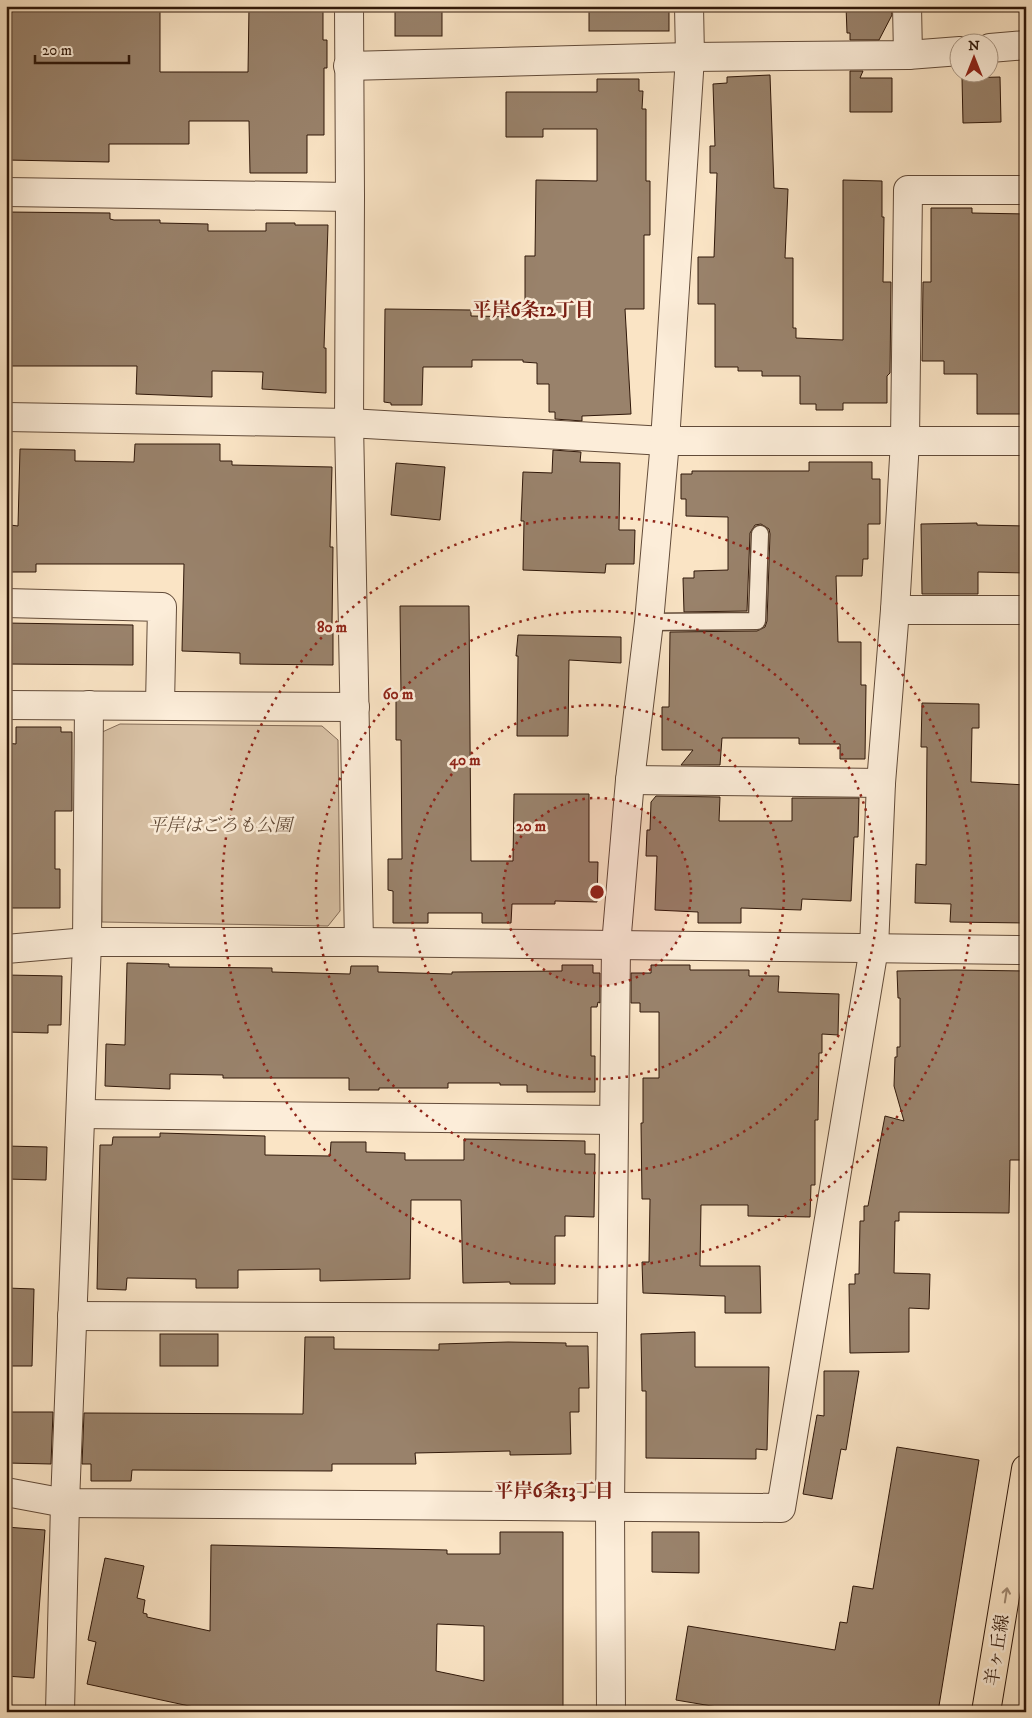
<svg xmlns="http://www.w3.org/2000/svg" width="1032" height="1718" viewBox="0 0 1032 1718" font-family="'IM FELL DW Pica','Noto Serif JP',serif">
  <rect width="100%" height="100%" fill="#fae4c5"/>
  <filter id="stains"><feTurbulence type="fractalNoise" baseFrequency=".004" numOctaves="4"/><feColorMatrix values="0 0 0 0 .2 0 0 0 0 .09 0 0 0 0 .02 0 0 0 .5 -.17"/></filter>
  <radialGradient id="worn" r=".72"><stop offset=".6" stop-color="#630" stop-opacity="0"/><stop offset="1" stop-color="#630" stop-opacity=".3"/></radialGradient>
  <path fill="#d8c1a5" stroke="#846c58" d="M120,724L322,726L338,740L340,911L328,926L102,922L100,733Z"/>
  <g fill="#99826b" stroke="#30180a" fill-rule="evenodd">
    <path d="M6,6H160V72H248L249,6H323V40H327V68H324V135H307V173H250L249,121H189V144H109V162L6,160Z"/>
    <rect x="395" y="6" width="47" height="30"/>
    <rect x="589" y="6" width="80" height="25"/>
    <path d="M846,6H891L892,15L879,40H850V33H847Z"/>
    <path d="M850,71H863L860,78H892V112H850Z"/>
    <path d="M770,75L774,188L788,189L785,258H793V328H796V338L843,340V180L882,181V217H884L883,282H891L890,373L887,376V403H843V410H816V404H800V376H762V371H738V367H715V304H698V257H714L717,173H710V146H715L713,84L727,83V77Z"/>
    <path d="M1000,77L1001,122L963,123L962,78Z"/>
    <path d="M597,79H639V91H643L642,109H646V181H650V235H644V309H625L631,414L582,416V421L555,419V412H549V384H537V363L523,362V360H472V367H423L422,405H391V403L384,402L385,309L471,310V316L525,317V256H535L536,180L597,181V129H543V137H506V92H597Z"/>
    <path d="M931,208H972V213L1026,214V296H1023L1021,414H977V374H944V361H922L923,282H931Z"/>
    <path d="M6,212L110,213V219L114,220H160V223L208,224V231H266V223H295V225H328L324,348H326V393L262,389L263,372L212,371V397L136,394L137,366H6Z"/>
    <path d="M135,444H220V461H232V465L332,467L330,547H333L332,625H333V665L240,664V653L182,651L184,564H36V572H9L10,525L18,526L20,449L75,450V461L134,462Z"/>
    <path d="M553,450L581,452L580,462L620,463L619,530H635L634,564H606L605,573L523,570L524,521H521L523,472L552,473Z"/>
    <path d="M809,462H872V479H880V524H868V559H863L862,576H836L838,642H861V685H866L865,759H840V744H799V738H722L720,765H681L693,750H662V707H669L670,632L757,631L765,627L767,621L770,534L769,529L761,524L755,525L750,533L747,611L684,612L683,578H694V571L728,570V517L686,516V499H681V474H692V471H809Z"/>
    <path d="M396,463L445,467L440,520L391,515Z"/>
    <path d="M977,523V525L1026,526V573L978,572V594H922L921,524Z"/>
    <path d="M400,606H469L471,861H513L514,794H589V862H598L597,902L555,901V904H512L511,923H482V913H428V923H393V891L388,890V859H402L401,740H396V697H401Z"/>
    <path d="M6,623L133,625V665L6,664Z"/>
    <path d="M518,635L621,637V663L569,660L568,736H517L518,656H516Z"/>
    <path d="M922,703L979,704V728H972L971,782L1026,785V923L950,922L951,904L915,903L916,864L926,865L927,747H921Z"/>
    <path d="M16,727H61V732H72V811H55V869H60V908H6V743L16,744Z"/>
    <path d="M656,796L720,797L719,821H792V798H859L858,837H854L851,901L802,899L801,910L741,908V923H698V912L655,910L657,856H646L647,830H650L651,802Z"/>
    <path d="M127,963L169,964V967L272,968V972L350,974L351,966H378V972L452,974V972L562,971V965H593V973H600V1003L598,1002L597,1007H591V1056H595V1092H527V1085H500V1083H448V1088H379V1090H349V1078H223V1075L170,1074V1089L105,1086L106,1044L125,1045Z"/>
    <path d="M651,965H690V970H749V976H779L778,992L839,994L838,1035L822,1034V1053H819L818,1120H815V1185H811L810,1217L748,1216V1205H701L700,1266H760L761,1313H725V1296L643,1293L642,1262H649L650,1199H642L641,1123H643V1078H659V1012H640V1003H631V973H651Z"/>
    <path d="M956,970L1026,971V1133L1021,1160H1010L1009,1213L899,1212V1221H895L894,1273L930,1274L929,1309L909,1308V1352L850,1353L849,1284H855V1274H859L860,1221H864V1206H868L885,1116L904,1121L894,1086L895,1057H897V1047H900V998H898L897,971Z"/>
    <path d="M6,975L62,976L61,1025H48V1033L6,1032Z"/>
    <path d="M160,1133L265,1136V1155L330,1156L331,1142H366V1152L405,1153V1160H464V1139L585,1141V1154H595L594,1217L565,1216V1236H555V1284H510V1282L463,1283L461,1200H411L410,1279L320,1281V1269L238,1270V1288H196V1279L127,1278L126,1290L97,1289L100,1145H112L113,1137H160Z"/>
    <path d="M6,1146L47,1147L46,1180L6,1179Z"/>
    <path d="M7,1288L34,1289L32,1366H6Z"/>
    <path d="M695,1332V1367H769L767,1450L756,1449V1459L646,1458V1391H642L641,1334Z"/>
    <rect x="160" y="1334" width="58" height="32"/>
    <path d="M305,1337H334V1349L439,1350V1344L508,1342L566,1343V1346H588L589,1388H579V1412H570L571,1454L510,1455V1451L415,1453L416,1464H332V1471L132,1470L131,1481H91V1464H82L84,1413L303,1414Z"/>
    <path d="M824,1371H859L846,1450L841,1449L832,1499L803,1494L817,1415L824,1416Z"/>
    <path d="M8,1412H53L51,1464L7,1463Z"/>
    <path d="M897,1447L979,1460L938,1712H747L676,1700L688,1626L835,1650L840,1622L847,1623L853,1586L873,1589Z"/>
    <path d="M6,1527L45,1530L34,1678L6,1676Z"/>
    <path d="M500,1532H563V1712H217L87,1684L96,1642L88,1640L105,1558L144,1566L137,1598L145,1600L143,1613L147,1614V1617L210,1631L211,1545L447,1550V1554H500ZM437,1624L484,1626V1681L436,1671Z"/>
    <path d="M652,1532H699V1573L652,1572Z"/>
  </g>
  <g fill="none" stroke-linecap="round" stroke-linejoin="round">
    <defs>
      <path id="service" d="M649,622L757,621L760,534"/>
      <g id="minor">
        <path d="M349,6L350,197L349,423L359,942"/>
        <path d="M907,6L908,55"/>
        <path d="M990,48L1026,45"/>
        <path d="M348,66L690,57L908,55L960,51"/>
        <path d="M6,192L350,197"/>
        <path d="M6,417L349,423L665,441H1026"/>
        <path d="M6,603L162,607L160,705"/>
        <path d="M895,610H1026"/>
        <path d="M6,705L355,707"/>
        <path d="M630,780L881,783"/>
        <path d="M6,949L87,942H359L1026,950"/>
        <path d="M81,1114L614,1120"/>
        <path d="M72,1316L612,1318"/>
        <path d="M6,1492L65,1503L781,1508L874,948L881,783L895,610L905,441L908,190H1026"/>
        <path d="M60,1712L65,1503L87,942L89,705"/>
        <path d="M611,1712L610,1508L616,945L630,780L649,622L665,441L690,57L689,6"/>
      </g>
      <path id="primary" d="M986,1712L1026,1469"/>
    </defs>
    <use href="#service" stroke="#624b39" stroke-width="19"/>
    <use href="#minor" stroke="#624b39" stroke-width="30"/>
    <use href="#primary" stroke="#30180a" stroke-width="30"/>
    <use href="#service" stroke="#fcedd9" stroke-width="16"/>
    <use href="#minor" stroke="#fcedd9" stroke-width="28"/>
    <use href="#primary" stroke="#fae4c5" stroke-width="28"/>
  </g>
  <defs><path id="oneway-shaft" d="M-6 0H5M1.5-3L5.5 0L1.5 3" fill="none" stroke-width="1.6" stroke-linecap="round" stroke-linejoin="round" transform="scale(1.25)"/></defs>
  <use stroke="#9f8871" href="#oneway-shaft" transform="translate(1006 1595) rotate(-81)"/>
  <circle cx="597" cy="892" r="94" fill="#8f2418" fill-opacity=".12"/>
  <g fill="none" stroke="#8f2418" stroke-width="2.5" stroke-dasharray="2.5 5">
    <circle cx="597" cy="892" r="94"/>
    <circle cx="597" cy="892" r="187"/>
    <circle cx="597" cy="892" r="281"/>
    <circle cx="597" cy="892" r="375"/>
  </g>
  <g text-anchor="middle" stroke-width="5" stroke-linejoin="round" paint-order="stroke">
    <g font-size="18" font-style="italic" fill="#624b38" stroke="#fcedd9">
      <text x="220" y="831">平岸はごろも公園</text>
    </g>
    <g font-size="18" fill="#30180a" stroke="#fcedd9">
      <text transform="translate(997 1650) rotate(-81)" y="6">羊ヶ丘線</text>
    </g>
    <g font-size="19" font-weight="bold" fill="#7a1f14" stroke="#fcedd9">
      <text x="533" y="316">平岸6条12丁目</text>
      <text x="554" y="1497">平岸6条13丁目</text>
    </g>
  </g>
  <circle cx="597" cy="892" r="8" fill="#8f2418" stroke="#fcedd9" stroke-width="2.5"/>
  <g font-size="15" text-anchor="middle" font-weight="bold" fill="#8f2418" stroke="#fcedd9" stroke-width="5" stroke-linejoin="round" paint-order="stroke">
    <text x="332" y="632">80 m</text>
    <text x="398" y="699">60 m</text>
    <text x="465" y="765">40 m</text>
    <text x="531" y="831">20 m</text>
  </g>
  <rect width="1032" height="1718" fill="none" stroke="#fae4c5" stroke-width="25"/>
  <rect x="8" y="8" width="1017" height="1703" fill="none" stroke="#30180a" stroke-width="2.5"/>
  <rect x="12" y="12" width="1007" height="1693" fill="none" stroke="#30180a"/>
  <g transform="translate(974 58)"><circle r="24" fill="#fcedd9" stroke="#aa9886"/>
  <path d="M0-4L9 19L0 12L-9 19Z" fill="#8f2418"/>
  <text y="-8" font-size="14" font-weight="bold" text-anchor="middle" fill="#30180a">N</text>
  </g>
  <path d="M35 55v8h94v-8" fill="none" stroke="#30180a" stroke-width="2.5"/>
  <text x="42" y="55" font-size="15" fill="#30180a" stroke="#fcedd9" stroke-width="4" paint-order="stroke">20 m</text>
  <rect width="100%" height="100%" filter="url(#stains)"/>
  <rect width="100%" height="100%" fill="url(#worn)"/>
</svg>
